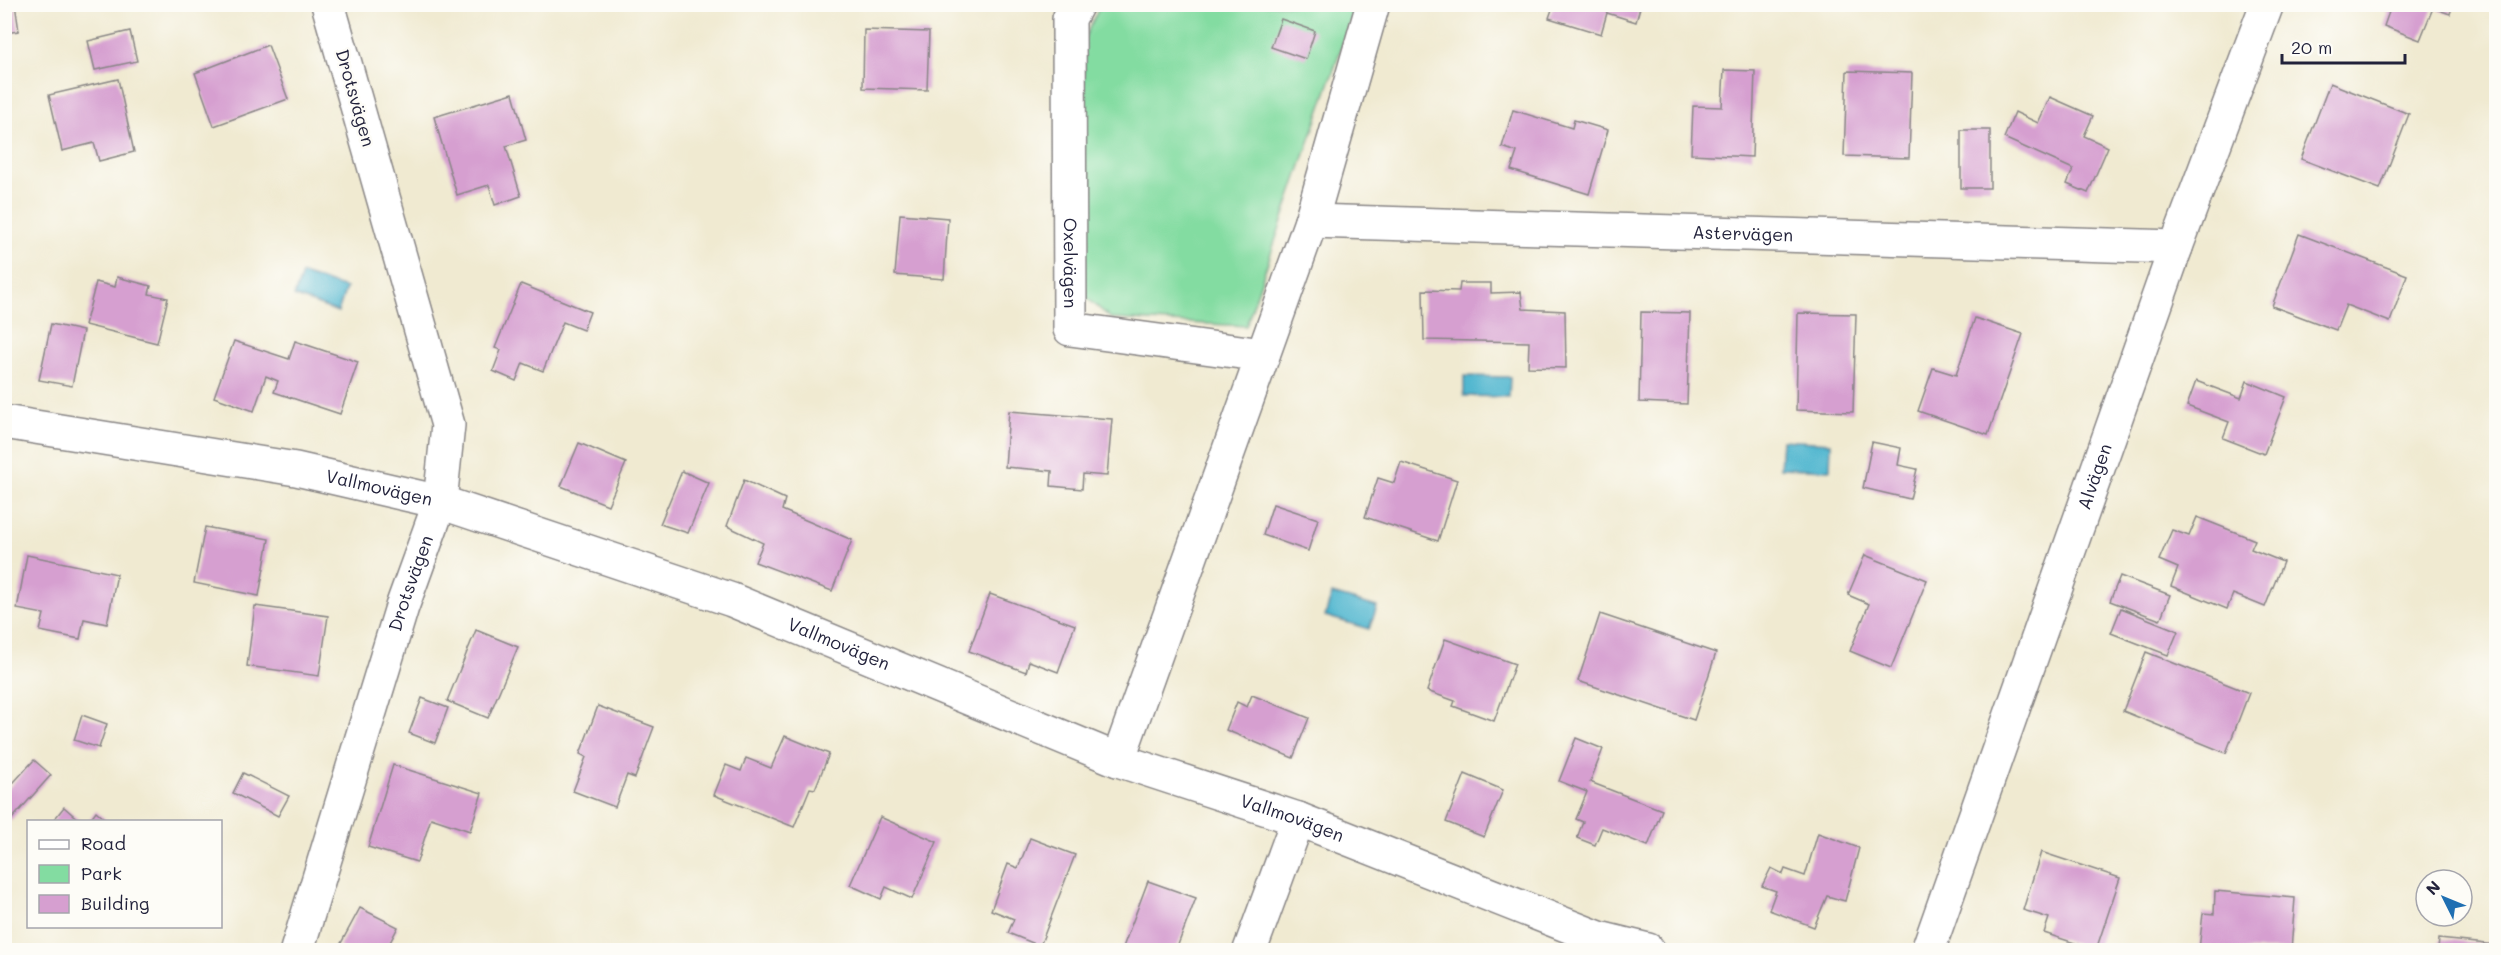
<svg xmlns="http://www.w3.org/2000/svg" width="2501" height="955" viewBox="0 0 2501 955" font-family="Mali,sans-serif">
  <rect width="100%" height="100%" fill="#fdfcf7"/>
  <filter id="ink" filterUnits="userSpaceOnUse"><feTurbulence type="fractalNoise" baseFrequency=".0167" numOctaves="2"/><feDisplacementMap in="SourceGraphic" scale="12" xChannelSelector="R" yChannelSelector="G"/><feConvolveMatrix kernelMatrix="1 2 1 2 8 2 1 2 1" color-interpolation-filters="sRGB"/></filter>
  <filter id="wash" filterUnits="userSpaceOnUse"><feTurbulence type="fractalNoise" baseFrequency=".008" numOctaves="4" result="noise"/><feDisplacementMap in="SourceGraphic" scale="24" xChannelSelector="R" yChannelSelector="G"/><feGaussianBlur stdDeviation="1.35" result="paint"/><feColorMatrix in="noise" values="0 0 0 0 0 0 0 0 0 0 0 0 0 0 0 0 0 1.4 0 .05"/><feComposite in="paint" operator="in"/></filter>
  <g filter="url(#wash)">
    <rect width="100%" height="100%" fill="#f0ead1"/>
    <path fill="#83dca1" stroke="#527f6e" stroke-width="1.5" d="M1112,4L1356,5L1246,326L1112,319L1082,294L1084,39L1099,8Z"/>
    <g fill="#50b6cf" stroke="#396c85" stroke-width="1.5">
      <path d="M302,274L346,288L338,312L294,296Z"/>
      <path d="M1464,376L1510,377L1509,397L1464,396Z"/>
      <path d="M1782,440L1831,443L1830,470L1780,468Z"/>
      <path d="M1332,594L1377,607L1369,629L1325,616Z"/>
    </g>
    <g id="blocks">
      <g fill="#d69fd0">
        <path d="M4,4H15L19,31L4,33Z"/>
        <path d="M1554,4H1641L1636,22L1607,13L1601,34L1549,18Z"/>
        <path d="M2370,4H2453L2450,14L2433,8L2420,40L2384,26L2389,12Z"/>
        <path d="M1281,19L1315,31L1306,59L1271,47Z"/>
        <path d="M864,30L929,32L927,90L863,88Z"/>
        <path d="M130,31L137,61L95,70L88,41Z"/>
        <path d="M268,45L288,99L214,126L195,73Z"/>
        <path d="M1724,70L1755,71L1752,157L1691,154L1693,106L1722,107Z"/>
        <path d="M1847,71L1912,73L1909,158L1844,156Z"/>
        <path d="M118,79L134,152L99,161L94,143L62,151L49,95Z"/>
        <path d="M2330,83L2409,114L2380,189L2301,159Z"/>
        <path d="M513,93L526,140L506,146L521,196L495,205L489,185L457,195L434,117Z"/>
        <path d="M2050,97L2093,116L2084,136L2108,147L2088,193L2067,184L2073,169L2004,138L2015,112L2038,123Z"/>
        <path d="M1513,110L1572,128L1574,120L1608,130L1589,194L1511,170L1517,152L1502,147Z"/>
        <rect x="1961" y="130" width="29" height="58"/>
        <path d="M900,214L948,218L944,279L895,275Z"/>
        <path d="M2299,234L2407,275L2390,322L2346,305L2336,330L2272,306Z"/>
        <path d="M117,277L151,286L149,294L168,298L157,343L85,325L96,282L115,287Z"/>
        <path d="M1460,283H1491V293L1521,292L1523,309L1565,311L1566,368L1528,367L1529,342L1424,340L1423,290L1459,291Z"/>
        <path d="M521,284L590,312L583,330L563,322L543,371L523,363L516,381L493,371L501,350L495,348Z"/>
        <path d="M1641,312L1690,313L1687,404L1639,402Z"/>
        <path d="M1798,313L1856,314L1853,412L1796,410Z"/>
        <path d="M1975,318L2023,334L1988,435L1918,411L1933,368L1956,375Z"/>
        <path d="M51,324L83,331L72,386L39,380Z"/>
        <path d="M234,341L289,359L295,341L358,362L340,414L274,392L278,381L266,376L254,411L214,397Z"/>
        <path d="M2196,381L2241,398L2247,381L2286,397L2264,454L2223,438L2229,422L2187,406Z"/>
        <path d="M1009,411L1112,419L1107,476L1083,474L1082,489L1051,486L1052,471L1005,467Z"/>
        <path d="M1872,442L1901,448L1898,465L1917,469L1910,499L1863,488Z"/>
        <path d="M579,443L626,463L608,505L561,486Z"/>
        <path d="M1401,462L1457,480L1438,541L1365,517L1378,478L1394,483Z"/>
        <path d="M682,471L709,483L688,533L660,524Z"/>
        <path d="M744,480L785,499L782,510L852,540L832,591L755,562L763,543L727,526Z"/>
        <path d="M1273,504L1318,519L1308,551L1263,535Z"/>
        <path d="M2197,517L2255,540L2251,549L2283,562L2265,607L2233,594L2227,609L2171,586L2178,568L2159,560L2172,530L2189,536Z"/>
        <path d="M205,527L269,539L259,596L194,583Z"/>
        <path d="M27,555L117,574L107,624L84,619L80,639L40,631L44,614L17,609Z"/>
        <path d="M1865,555L1927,580L1891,668L1850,651L1869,604L1848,595Z"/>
        <path d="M2120,576L2170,595L2160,620L2110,601Z"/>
        <path d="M990,594L1075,625L1058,672L1029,661L1026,672L969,651Z"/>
        <path d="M255,606L328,616L319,676L247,666Z"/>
        <path d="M2121,608L2178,631L2168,655L2111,633Z"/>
        <path d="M1600,614L1716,653L1694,720L1578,681Z"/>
        <path d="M476,630L518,647L488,718L447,701Z"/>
        <path d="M1445,639L1515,664L1494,721L1453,706L1455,701L1427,691Z"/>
        <path d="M2146,652L2249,693L2226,753L2123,711Z"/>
        <path d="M1252,695L1309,718L1293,758L1226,730L1237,702L1247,707Z"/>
        <path d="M422,698L448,708L435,743L409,733Z"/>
        <path d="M598,706L654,727L635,778L627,775L615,807L573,791L586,757L580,754Z"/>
        <path d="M82,715L107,724L99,748L74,740Z"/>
        <path d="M785,736L829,754L815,789L810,788L794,827L714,795L726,765L741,771L746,758L771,768Z"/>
        <path d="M1576,738L1603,749L1590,782L1662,810L1648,846L1602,828L1595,845L1577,838L1583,822L1576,819L1587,792L1559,781Z"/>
        <path d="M34,760L51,775L11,820L4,814V793Z"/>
        <path d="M393,765L482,793L470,831L431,818L417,862L368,847Z"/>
        <path d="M243,773L289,796L278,816L233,793Z"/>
        <path d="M1465,774L1503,790L1484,837L1446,822Z"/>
        <path d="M64,807L81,822H52Z"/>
        <path d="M96,811L108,822H88Z"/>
        <path d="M880,817L937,842L912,899L886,887L881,899L850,885Z"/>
        <path d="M1818,833L1859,848L1845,901L1827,896L1814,927L1769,910L1776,891L1762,886L1771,868L1783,874L1785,869L1805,876Z"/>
        <path d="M1030,838L1075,855L1040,946L1008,933L1014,919L991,910L1008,864L1018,868Z"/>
        <path d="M2041,852L2120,878L2096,950L2044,933L2049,918L2023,910Z"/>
        <path d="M1148,881L1196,898L1176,950H1122Z"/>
        <path d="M2215,891L2295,898L2291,950H2199L2203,913L2214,914Z"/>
        <path d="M360,908L398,927L386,950H345L339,947Z"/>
        <path d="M2439,939L2496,945V950H2438Z"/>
      </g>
    </g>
  </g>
  <g filter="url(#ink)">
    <use href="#blocks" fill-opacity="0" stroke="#898686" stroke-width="1.5"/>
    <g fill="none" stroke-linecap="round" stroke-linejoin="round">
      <defs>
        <g id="street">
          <path id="s1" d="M1077,4L1069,19L1070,329L1263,355"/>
          <path id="s2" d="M1311,221L2176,247"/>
          <path id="s3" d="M4,422L296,469L440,502L732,600L1118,760L1298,819L1599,938L1648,950"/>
          <path d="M1118,760L1311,221L1373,4"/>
          <path id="s4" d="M297,950L402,607L440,502L448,425L328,4"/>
          <path d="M1250,950L1298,819"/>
          <path id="s5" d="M1928,950L2176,247L2267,4"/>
        </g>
      </defs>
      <use href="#street" stroke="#898686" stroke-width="36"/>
      <use href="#street" stroke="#fff" stroke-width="33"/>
    </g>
  </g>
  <g text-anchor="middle" stroke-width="5" stroke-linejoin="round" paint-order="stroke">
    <g font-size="18" fill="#22223b" stroke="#fdfcf7">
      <text transform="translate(355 98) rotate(74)" y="6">Drotsvägen</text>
      <text dy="6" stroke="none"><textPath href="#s2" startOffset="432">Astervägen</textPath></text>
      <text dy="6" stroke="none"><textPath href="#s1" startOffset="261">Oxelvägen</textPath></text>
      <text dy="6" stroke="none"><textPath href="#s5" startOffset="502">Alvägen</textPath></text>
      <text dy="6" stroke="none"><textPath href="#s3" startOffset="381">Vallmovägen</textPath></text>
      <text dy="6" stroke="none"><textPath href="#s4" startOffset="384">Drotsvägen</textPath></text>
      <text dy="6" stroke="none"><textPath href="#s3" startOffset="867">Vallmovägen</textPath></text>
      <text dy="6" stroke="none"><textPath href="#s3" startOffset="1353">Vallmovägen</textPath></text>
    </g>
  </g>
  <rect width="2501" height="955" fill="none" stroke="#fdfcf7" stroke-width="24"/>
  <rect x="27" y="820" width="195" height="108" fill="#fdfcf7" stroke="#a5a5ac" stroke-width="1.5"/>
  <rect x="39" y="840" width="30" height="9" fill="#ffffff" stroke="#a5a5ac" stroke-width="1.5"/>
  <text x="81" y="850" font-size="18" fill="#22223b">Road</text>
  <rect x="39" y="865" width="30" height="18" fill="#83dca1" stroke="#a5a5ac" stroke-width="1.5"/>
  <text x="81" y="880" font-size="18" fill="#22223b">Park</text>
  <rect x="39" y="895" width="30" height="18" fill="#d69fd0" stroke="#a5a5ac" stroke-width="1.5"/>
  <text x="81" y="910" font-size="18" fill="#22223b">Building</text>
  <g transform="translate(2444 898) rotate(313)"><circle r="28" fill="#fdfcf7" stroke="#a5a5ac" stroke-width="1.5"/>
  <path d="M0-4.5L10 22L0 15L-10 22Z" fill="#1f6fb2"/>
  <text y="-9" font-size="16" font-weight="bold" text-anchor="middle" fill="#22223b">N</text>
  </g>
  <path d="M2282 54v9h123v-9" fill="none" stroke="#22223b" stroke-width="3"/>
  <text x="2291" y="54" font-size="18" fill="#22223b" stroke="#fdfcf7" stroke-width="4.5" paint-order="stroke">20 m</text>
</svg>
